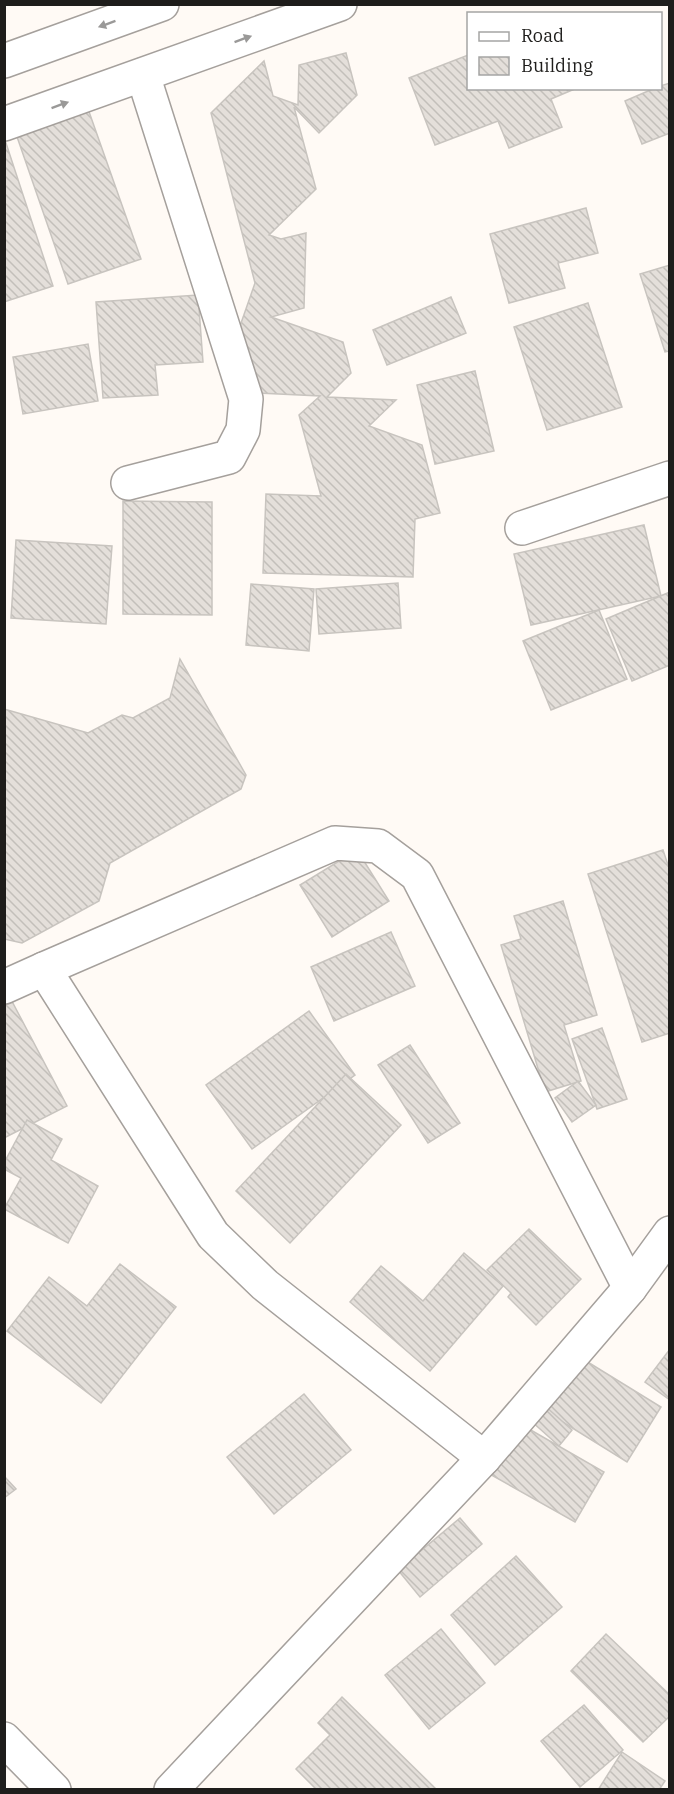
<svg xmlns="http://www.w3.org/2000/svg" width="674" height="1794" viewBox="0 0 674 1794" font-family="'IBM Plex Serif',serif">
  <defs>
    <pattern id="building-back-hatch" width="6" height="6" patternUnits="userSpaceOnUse" patternTransform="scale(1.5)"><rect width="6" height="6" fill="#e4dfda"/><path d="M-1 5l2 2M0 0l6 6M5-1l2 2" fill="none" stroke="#c3bfba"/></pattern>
  </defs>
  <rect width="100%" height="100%" fill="#fffaf5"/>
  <g fill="url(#building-back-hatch)" stroke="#c8c4bf" stroke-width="1.5">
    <path d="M346,53L357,95L319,133L294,107L316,189L269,235L281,239L306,233L304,308L271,317L343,342L351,373L327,397L396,400L369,426L422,445L440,513L415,519L413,577L263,573L266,494L321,496L299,415L320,396L258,393L240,326L255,283L211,113L264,61L273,96L298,105L299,65Z"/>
    <path d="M468,55V88H577L551,99L562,127L509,148L498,121L435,145L409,78Z"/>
    <path d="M670,83V133L642,144L625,101L655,88H660V86Z"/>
    <path d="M87,106L141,259L68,284L15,131Z"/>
    <path d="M4,137L53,286L4,302Z"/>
    <path d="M586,208L598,253L558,263L565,288L509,303L490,234Z"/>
    <path d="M670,265V351L665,352L640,274Z"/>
    <path d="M198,295L203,362L155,365L158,395L103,398L96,302Z"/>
    <path d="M451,297L466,333L387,365L373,330Z"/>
    <path d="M588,303L622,407L547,430L514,327Z"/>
    <path d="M88,344L98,401L23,414L13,357Z"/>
    <path d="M475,371L494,451L435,464L417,385Z"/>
    <path d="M123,501L212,502V615L123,614Z"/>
    <path d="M644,525L661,596L531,625L514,554Z"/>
    <path d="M16,540L112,546L106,624L11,618Z"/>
    <path d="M398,583L401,628L319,634L316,589Z"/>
    <path d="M251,584L314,589L309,651L246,645Z"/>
    <path d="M670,592V665L632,681L606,619Z"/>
    <path d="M599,610L627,679L551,710L523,641Z"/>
    <path d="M180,659L246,775L241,789L110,863L99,901L22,943L4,939V709L88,733L122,715L133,718L170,698Z"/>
    <path d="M357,850L389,901L332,937L300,885Z"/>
    <path d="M663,850L670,871V1033L642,1042L588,874Z"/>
    <path d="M563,901L597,1015L564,1025L581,1081L545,1092L501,945L521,939L514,916Z"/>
    <path d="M391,932L415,986L334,1021L311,967Z"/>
    <path d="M5,988L67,1106L4,1138V989Z"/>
    <path d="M309,1011L355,1075L252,1149L206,1085Z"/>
    <path d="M602,1028L627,1099L597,1109L572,1039Z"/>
    <path d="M410,1045L460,1123L428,1143L378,1065Z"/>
    <path d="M346,1074L401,1125L290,1243L236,1191Z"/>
    <path d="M578,1081L596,1105L572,1122L555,1098Z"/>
    <path d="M27,1120L62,1139L51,1160L98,1186L68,1243L4,1209L21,1178L4,1169V1163Z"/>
    <path d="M529,1229L581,1279L536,1325L508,1297L511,1293L487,1270Z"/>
    <path d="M464,1253L503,1286L430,1371L350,1302L381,1266L423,1301Z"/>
    <path d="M120,1264L176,1307L101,1403L7,1331L49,1277L87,1306Z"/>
    <path d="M670,1349V1400L645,1382Z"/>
    <path d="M573,1353L661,1407L627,1462L540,1408Z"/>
    <path d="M304,1394L351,1450L274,1514L227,1457Z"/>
    <path d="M544,1405L572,1430L559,1446L530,1420Z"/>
    <path d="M515,1421L604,1472L575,1522L486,1472Z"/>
    <path d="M4,1476L16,1489L4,1498Z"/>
    <path d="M460,1518L482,1544L420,1597L398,1570Z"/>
    <path d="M516,1556L562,1607L495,1665L451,1615Z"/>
    <path d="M441,1629L485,1683L429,1729L385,1675Z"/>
    <path d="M606,1634L670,1695V1716L643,1742L571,1671Z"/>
    <path d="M342,1697L437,1790H317L296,1769L330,1735L318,1723Z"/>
    <path d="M584,1705L623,1750L580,1787L541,1741Z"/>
    <path d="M622,1752L665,1781L659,1790H598Z"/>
  </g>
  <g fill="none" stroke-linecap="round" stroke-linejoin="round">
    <defs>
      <g id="street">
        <path d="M128,483L229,457L243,430L246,399L143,75"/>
        <path d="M522,528L670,478"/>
        <path d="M44,969L213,1235L265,1285L484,1458"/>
        <path d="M4,987L44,969L335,843L378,846L417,875L630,1288"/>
        <path d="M4,1739L54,1790"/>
        <path d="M171,1790L484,1458L630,1288L670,1233"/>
      </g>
      <g id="secondary">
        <path d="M4,61L162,4"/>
        <path d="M4,124L340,4"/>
      </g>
    </defs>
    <use href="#street" stroke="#a5a09c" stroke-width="36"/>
    <use href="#secondary" stroke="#a5a09c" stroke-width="36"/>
    <use href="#street" stroke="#fff" stroke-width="33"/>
    <use href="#secondary" stroke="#fff" stroke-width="33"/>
  </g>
  <defs><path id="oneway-solid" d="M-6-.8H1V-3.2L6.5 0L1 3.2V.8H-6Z" transform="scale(1.5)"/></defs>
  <g fill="#9a9998">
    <use href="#oneway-solid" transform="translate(107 24) rotate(160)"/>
    <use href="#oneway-solid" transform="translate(243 39) rotate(-20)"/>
    <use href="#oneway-solid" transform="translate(60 105) rotate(-20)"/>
  </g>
  <rect width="674" height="1794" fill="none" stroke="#1e1d1b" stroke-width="12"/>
  <rect x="467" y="12" width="195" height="78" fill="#ffffff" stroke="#a5a5a4" stroke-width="1.5"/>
  <rect x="479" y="32" width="30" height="9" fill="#ffffff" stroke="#a5a5a4" stroke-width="1.5"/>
  <text x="521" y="42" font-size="18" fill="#1e1d1b">Road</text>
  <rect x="479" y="57" width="30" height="18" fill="url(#building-back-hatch)" stroke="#a5a5a4" stroke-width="1.5"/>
  <text x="521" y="72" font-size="18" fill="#1e1d1b">Building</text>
</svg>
